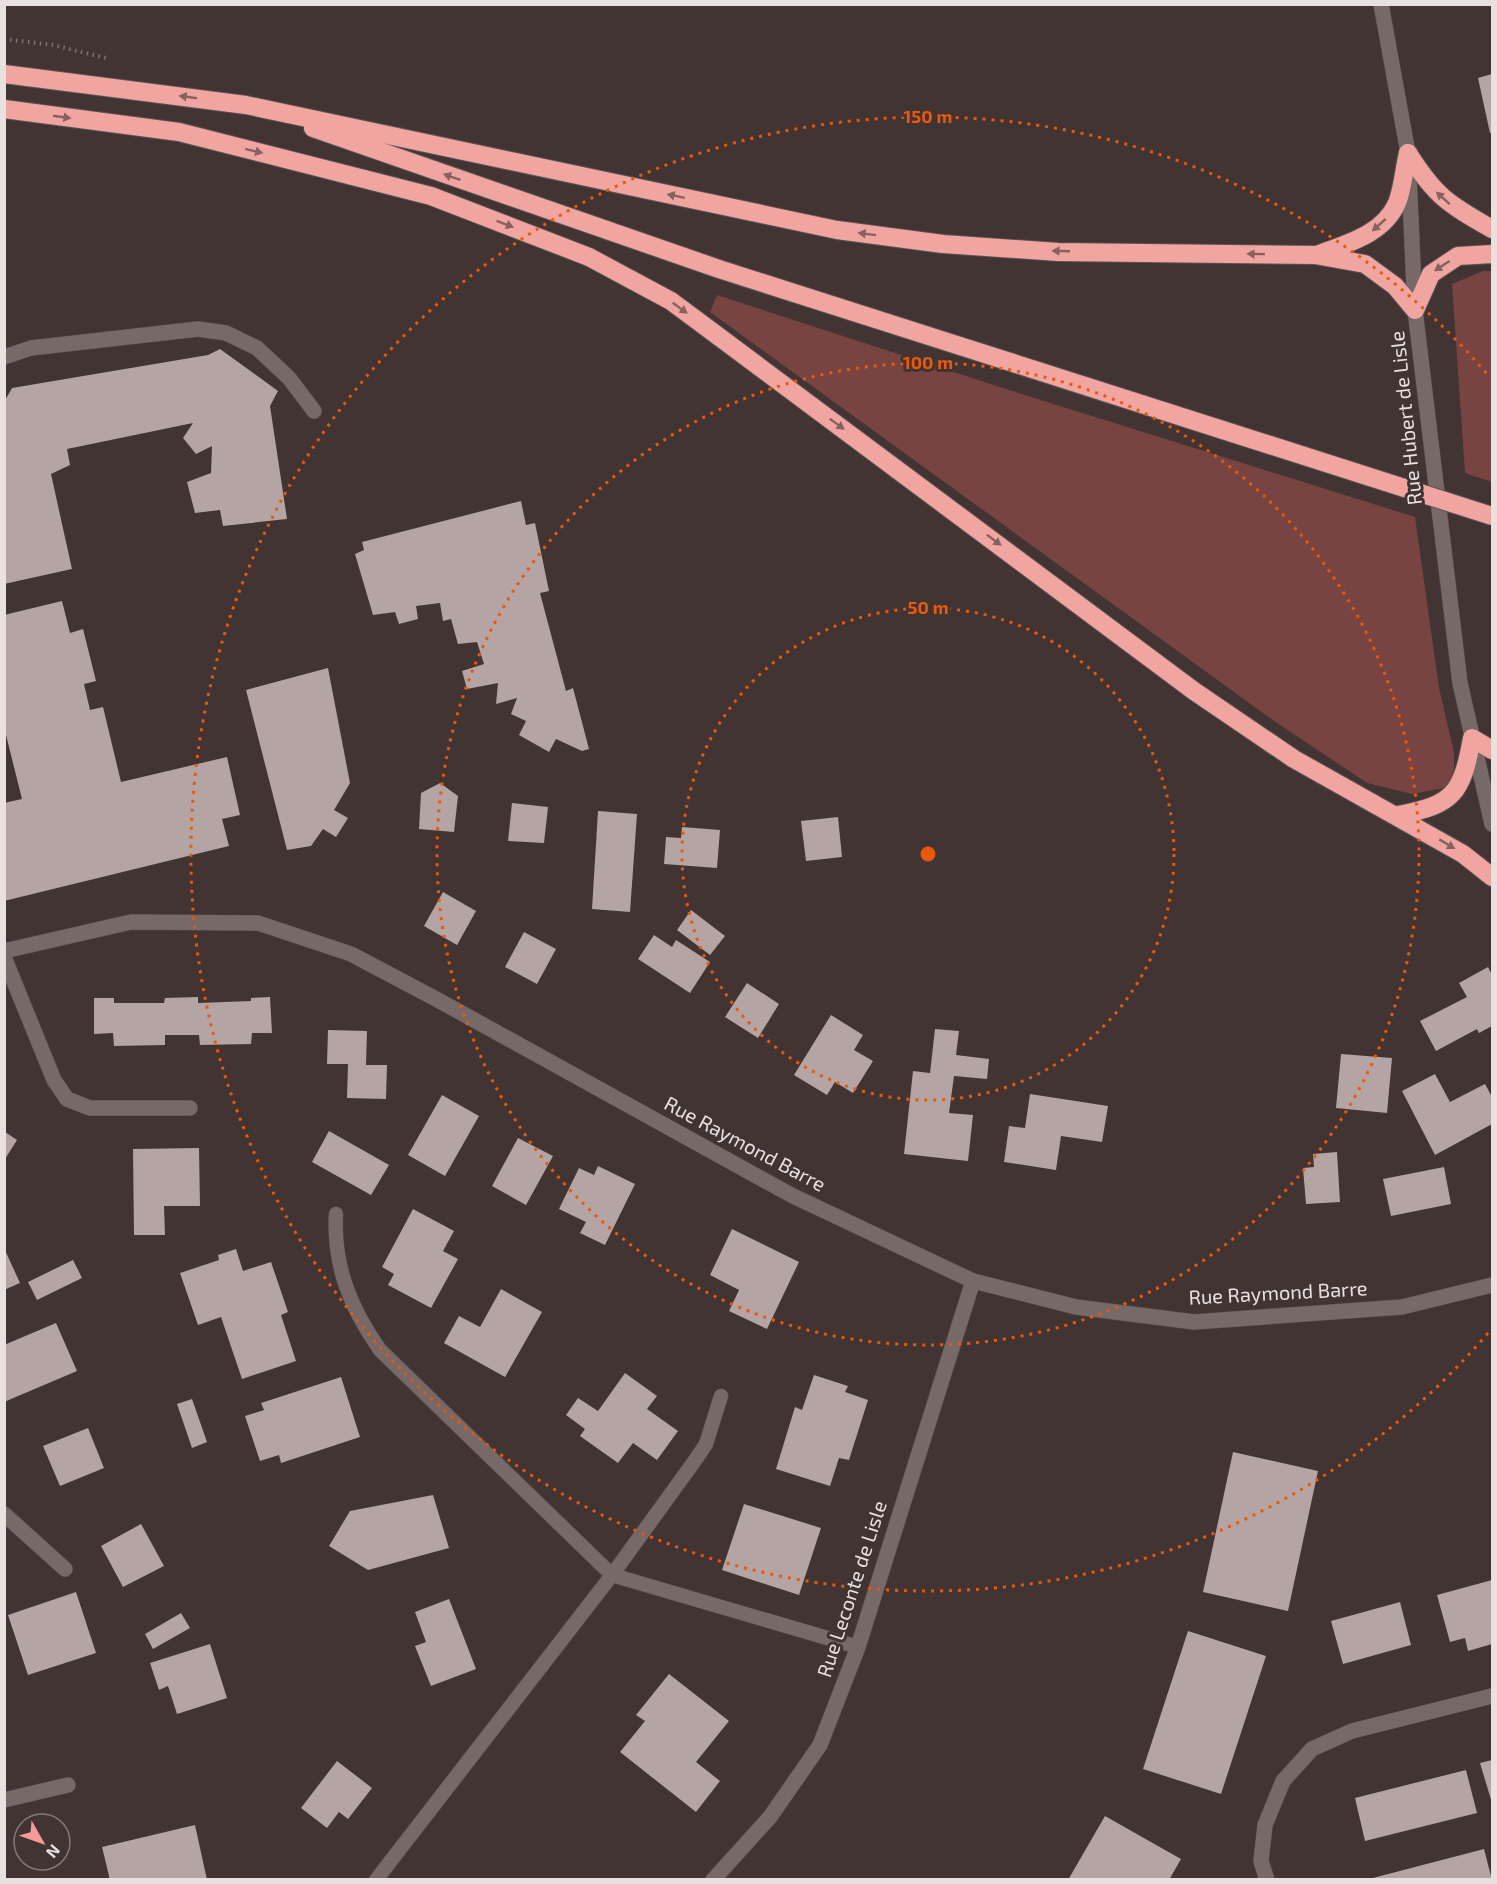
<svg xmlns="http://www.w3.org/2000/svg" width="1497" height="1884" viewBox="0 0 1497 1884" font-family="'Exo 2',sans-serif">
  <rect width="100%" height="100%" fill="#413433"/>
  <g fill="#774442">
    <path d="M1483,271H1492V482L1465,473L1452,284Z"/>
    <path d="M717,295L1006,389L1415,517L1439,688L1454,752V776L1444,788L1412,794L1367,783L1274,721L710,312Z"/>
  </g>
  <g fill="#b4a4a3">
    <path d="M1492,74V133H1490L1478,78Z"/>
    <path d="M220,349L278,391L270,406L287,519L223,526L220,510L195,513L187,482L211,473L212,446L196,454L183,438L193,423L67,449L70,465L51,474L72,569L4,584V402L12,388L208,355Z"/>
    <path d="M521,501L526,525L535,523L549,591L540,593L566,691L573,688L589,749L582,751L556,739L549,752L519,735L526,721L511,714L517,698L496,704L498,683L467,689L462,671L484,664L477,642L458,644L451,619L443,621L440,603L416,606L418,619L399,624L395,612L373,615L355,554L364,550L362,542Z"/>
    <path d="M62,601L70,633L83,629L96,681L84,684L90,710L103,707L121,782L227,757L240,815L222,819L229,846L4,901V803L22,799L4,727V615Z"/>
    <path d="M328,668L350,783L334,810L348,818L336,837L323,829L311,846L287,850L246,690Z"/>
    <path d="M440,783L458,796L454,832L419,829L421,793Z"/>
    <path d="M512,803L548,807L544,843L508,841Z"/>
    <path d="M598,811L637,814L630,912L592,909Z"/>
    <path d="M838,817L842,857L806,861L801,821Z"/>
    <path d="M682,827L720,830L717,868L664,864L666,837L681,838Z"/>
    <path d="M443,892L476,911L457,945L424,926Z"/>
    <path d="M691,910L725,936L710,955L677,930Z"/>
    <path d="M524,932L556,949L537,984L505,967Z"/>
    <path d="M654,935L672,947L676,940L710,962L690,993L638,959Z"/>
    <path d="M1488,967L1492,975V1026L1479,1033L1477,1029L1436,1051L1420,1021L1467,997L1459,983Z"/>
    <path d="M747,983L779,1004L758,1038L725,1017Z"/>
    <path d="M198,997V1003L251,1001V998L270,997L272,1033H252L251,1044L200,1045L199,1035H165V1045L114,1046L113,1033L94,1034V998H114V1003H164L165,998Z"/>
    <path d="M831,1015L863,1035L854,1050L873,1061L853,1093L835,1082L827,1095L794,1075Z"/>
    <path d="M935,1029L959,1031L956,1055L989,1059L987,1079L954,1076L949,1113L973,1115L968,1161L904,1154L913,1071L930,1073Z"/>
    <path d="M328,1030L367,1031L366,1065H387L386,1099L347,1098L348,1064H327Z"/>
    <path d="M1341,1054L1392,1058L1387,1113L1336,1108Z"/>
    <path d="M1435,1074L1450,1102L1485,1084L1492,1097V1124L1435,1155L1402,1091Z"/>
    <path d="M1030,1094L1108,1106L1102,1142L1061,1136L1056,1170L1004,1162L1009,1126L1025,1128Z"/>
    <path d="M442,1095L479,1116L445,1176L408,1155Z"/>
    <path d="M329,1131L389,1165L371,1195L312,1162Z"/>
    <path d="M5,1132L17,1140L5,1159Z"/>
    <path d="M518,1138L553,1156L526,1205L492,1186Z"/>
    <path d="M199,1148L200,1206H164L165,1235H134L133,1149Z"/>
    <path d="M1337,1152L1340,1202L1306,1204L1303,1168L1314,1167L1313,1154Z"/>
    <path d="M598,1166L635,1184L605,1245L580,1233L586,1222L559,1209L579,1168L594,1175Z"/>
    <path d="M1444,1167L1451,1204L1391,1216L1383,1179Z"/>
    <path d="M413,1209L454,1231L443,1251L458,1259L431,1308L388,1285L394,1274L382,1267Z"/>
    <path d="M732,1229L799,1262L767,1329L729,1311L739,1290L710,1275Z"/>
    <path d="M4,1248L20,1283L4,1290Z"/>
    <path d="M236,1249L243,1271L271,1262L288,1312L281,1315L296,1361L242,1379L221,1317L198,1325L180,1273L219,1260L218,1255Z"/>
    <path d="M73,1260L82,1278L37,1300L28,1282Z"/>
    <path d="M501,1289L542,1312L505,1377L444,1343L459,1316L480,1327Z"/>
    <path d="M56,1323L77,1371L4,1402V1345Z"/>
    <path d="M625,1373L657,1396L647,1409L678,1431L657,1460L633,1443L618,1463L580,1436L585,1429L566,1415L578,1398L598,1411Z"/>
    <path d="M814,1375L848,1386L845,1392L868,1400L849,1460L839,1458L830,1486L776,1469L795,1407L802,1410Z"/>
    <path d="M341,1377L360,1437L281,1463L279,1455L260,1461L245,1416L264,1410L261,1403Z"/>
    <path d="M192,1399L207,1442L192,1448L177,1404Z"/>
    <path d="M88,1428L104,1468L60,1486L43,1446Z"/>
    <path d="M1233,1452L1318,1471L1288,1611L1203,1592Z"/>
    <path d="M433,1495L449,1548L368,1570L329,1546L350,1511Z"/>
    <path d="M744,1504L821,1528L799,1595L722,1570Z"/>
    <path d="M141,1524L164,1566L123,1587L101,1546Z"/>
    <path d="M1492,1580V1644L1468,1651L1465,1638L1450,1642L1437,1595Z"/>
    <path d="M76,1592L96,1653L28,1675L8,1615Z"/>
    <path d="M449,1599L476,1669L431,1686L415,1646L426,1642L415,1612Z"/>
    <path d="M1400,1602L1411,1645L1343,1664L1331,1621Z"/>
    <path d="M181,1613L190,1628L153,1649L145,1634Z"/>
    <path d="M1188,1631L1266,1656L1221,1794L1143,1769Z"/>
    <path d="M210,1644L227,1698L177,1714L168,1686L159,1690L150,1663Z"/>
    <path d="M669,1674L729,1721L696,1762L720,1781L696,1812L620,1752L645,1721L636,1715Z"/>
    <path d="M1492,1760V1803L1480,1763Z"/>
    <path d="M337,1761L372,1788L348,1819L339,1812L327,1828L301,1808Z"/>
    <path d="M1466,1770L1477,1813L1365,1841L1355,1798Z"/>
    <path d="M1105,1816L1181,1859L1169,1880H1068Z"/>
    <path d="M195,1825L207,1880H110L102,1847Z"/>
    <path d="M1484,1849L1492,1880H1370L1369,1879Z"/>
  </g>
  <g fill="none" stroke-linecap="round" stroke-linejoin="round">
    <defs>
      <g id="lane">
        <path d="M336,1214C333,1266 351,1309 380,1350L612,1575L858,1647"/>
        <path d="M376,1880L612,1575L696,1459L706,1444L721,1396"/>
      </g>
      <g id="street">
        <path d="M1381,4L1408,153L1415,310L1460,683L1492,824"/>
        <path d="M4,357L31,348L198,329L226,333L257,348L289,378L314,411"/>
        <path d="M4,951L131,922L258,923L351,954L438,1000L791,1195L973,1281L1076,1307L1194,1322L1402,1307L1492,1285"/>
        <path d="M4,957L54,1080L67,1099L90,1108H190"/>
        <path d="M4,1514L65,1569"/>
        <path d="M4,1800L68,1785"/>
        <path d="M713,1880L770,1817L820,1745L858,1647L973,1281"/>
        <path d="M1267,1880L1261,1861L1265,1825L1283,1781L1312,1749L1352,1731L1492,1696"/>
      </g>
      <g id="highway">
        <path d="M4,74L246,105L837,230L943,244L1058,252L1315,255L1365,264L1395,286L1415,310L1431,274L1458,256L1492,254"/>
        <path d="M4,109L179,132L431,196L589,257L671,301L1194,691L1294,759L1463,854L1492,877"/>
        <path d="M313,128L719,269L960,346"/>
        <path d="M1408,153C1435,196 1448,204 1492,229"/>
        <path d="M1317,255C1345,244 1383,235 1397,203C1403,188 1404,169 1408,153"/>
        <path d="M1398,815C1454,805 1462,793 1472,738L1492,750"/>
      </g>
    </defs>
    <use href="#lane" stroke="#5d5352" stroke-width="15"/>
    <use href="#street" stroke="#5d5352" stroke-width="16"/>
    <use href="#highway" stroke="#5d5352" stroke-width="20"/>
    <path stroke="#807574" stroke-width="4" stroke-dasharray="1.5 4.5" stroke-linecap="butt" d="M4,39L53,45L110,59"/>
    <use href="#lane" stroke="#776968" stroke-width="14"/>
    <use href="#street" stroke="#776968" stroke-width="15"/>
    <use href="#highway" stroke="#f1a5a1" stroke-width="18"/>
    <defs>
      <path id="highway-bridge" d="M960,346L1492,516"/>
    </defs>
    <use href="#highway-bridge" stroke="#5d5352" stroke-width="20" stroke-linecap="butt"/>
    <use href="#highway-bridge" stroke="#f1a5a1" stroke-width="18"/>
  </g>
  <defs><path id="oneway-solid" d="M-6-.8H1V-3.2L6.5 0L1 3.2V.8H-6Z" transform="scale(1.5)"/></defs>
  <g fill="#87615f">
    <use href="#oneway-solid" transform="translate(188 97) rotate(-172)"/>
    <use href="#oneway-solid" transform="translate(62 117) rotate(8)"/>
    <use href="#oneway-solid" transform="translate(254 151) rotate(14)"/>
    <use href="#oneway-solid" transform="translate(452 177) rotate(-161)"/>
    <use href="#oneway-solid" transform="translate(676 196) rotate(-168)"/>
    <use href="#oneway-solid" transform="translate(1443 198) rotate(-138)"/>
    <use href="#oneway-solid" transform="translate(505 224) rotate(21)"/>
    <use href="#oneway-solid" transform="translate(1379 225) rotate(138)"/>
    <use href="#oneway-solid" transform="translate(867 234) rotate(-173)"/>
    <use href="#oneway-solid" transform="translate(1061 251) rotate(-178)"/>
    <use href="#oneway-solid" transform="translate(1256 254) rotate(-179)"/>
    <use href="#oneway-solid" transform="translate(1442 266) rotate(147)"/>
    <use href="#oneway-solid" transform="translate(680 308) rotate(36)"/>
    <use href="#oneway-solid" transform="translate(837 424) rotate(36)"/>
    <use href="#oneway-solid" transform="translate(994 540) rotate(37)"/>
    <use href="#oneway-solid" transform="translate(1447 844) rotate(31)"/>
  </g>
  <g fill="none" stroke="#e8590c" stroke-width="3" stroke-dasharray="3 6">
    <circle cx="928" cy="854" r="246"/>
    <circle cx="928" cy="854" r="491"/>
    <path d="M1488 1333A737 737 0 1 1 1488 375"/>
  </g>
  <g text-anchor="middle" stroke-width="6" stroke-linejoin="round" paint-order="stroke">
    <g font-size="20" fill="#e9e0e0" stroke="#413433">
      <text transform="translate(1406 418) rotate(-96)" y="7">Rue Hubert de Lisle</text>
      <text transform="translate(745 1144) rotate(28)" y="7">Rue Raymond Barre</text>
      <text transform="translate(1278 1293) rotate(-3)" y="7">Rue Raymond Barre</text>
      <text transform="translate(852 1589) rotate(-72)" y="7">Rue Leconte de Lisle</text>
    </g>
  </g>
  <circle cx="928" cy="854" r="9" fill="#e8590c" stroke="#413433" stroke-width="3"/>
  <g font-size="18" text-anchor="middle" font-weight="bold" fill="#e8590c" stroke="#413433" stroke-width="6" stroke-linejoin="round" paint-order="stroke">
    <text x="928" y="123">150 m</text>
    <text x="928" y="369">100 m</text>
    <text x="928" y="614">50 m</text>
  </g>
  <rect width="1497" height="1884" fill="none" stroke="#e9e0e0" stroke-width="12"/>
  <g transform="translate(42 1842) rotate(130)"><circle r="28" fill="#413433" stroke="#847978" stroke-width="1.5"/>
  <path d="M0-4.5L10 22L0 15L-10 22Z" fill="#f59b97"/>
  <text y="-9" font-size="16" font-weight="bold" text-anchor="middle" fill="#e9e0e0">N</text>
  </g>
</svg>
